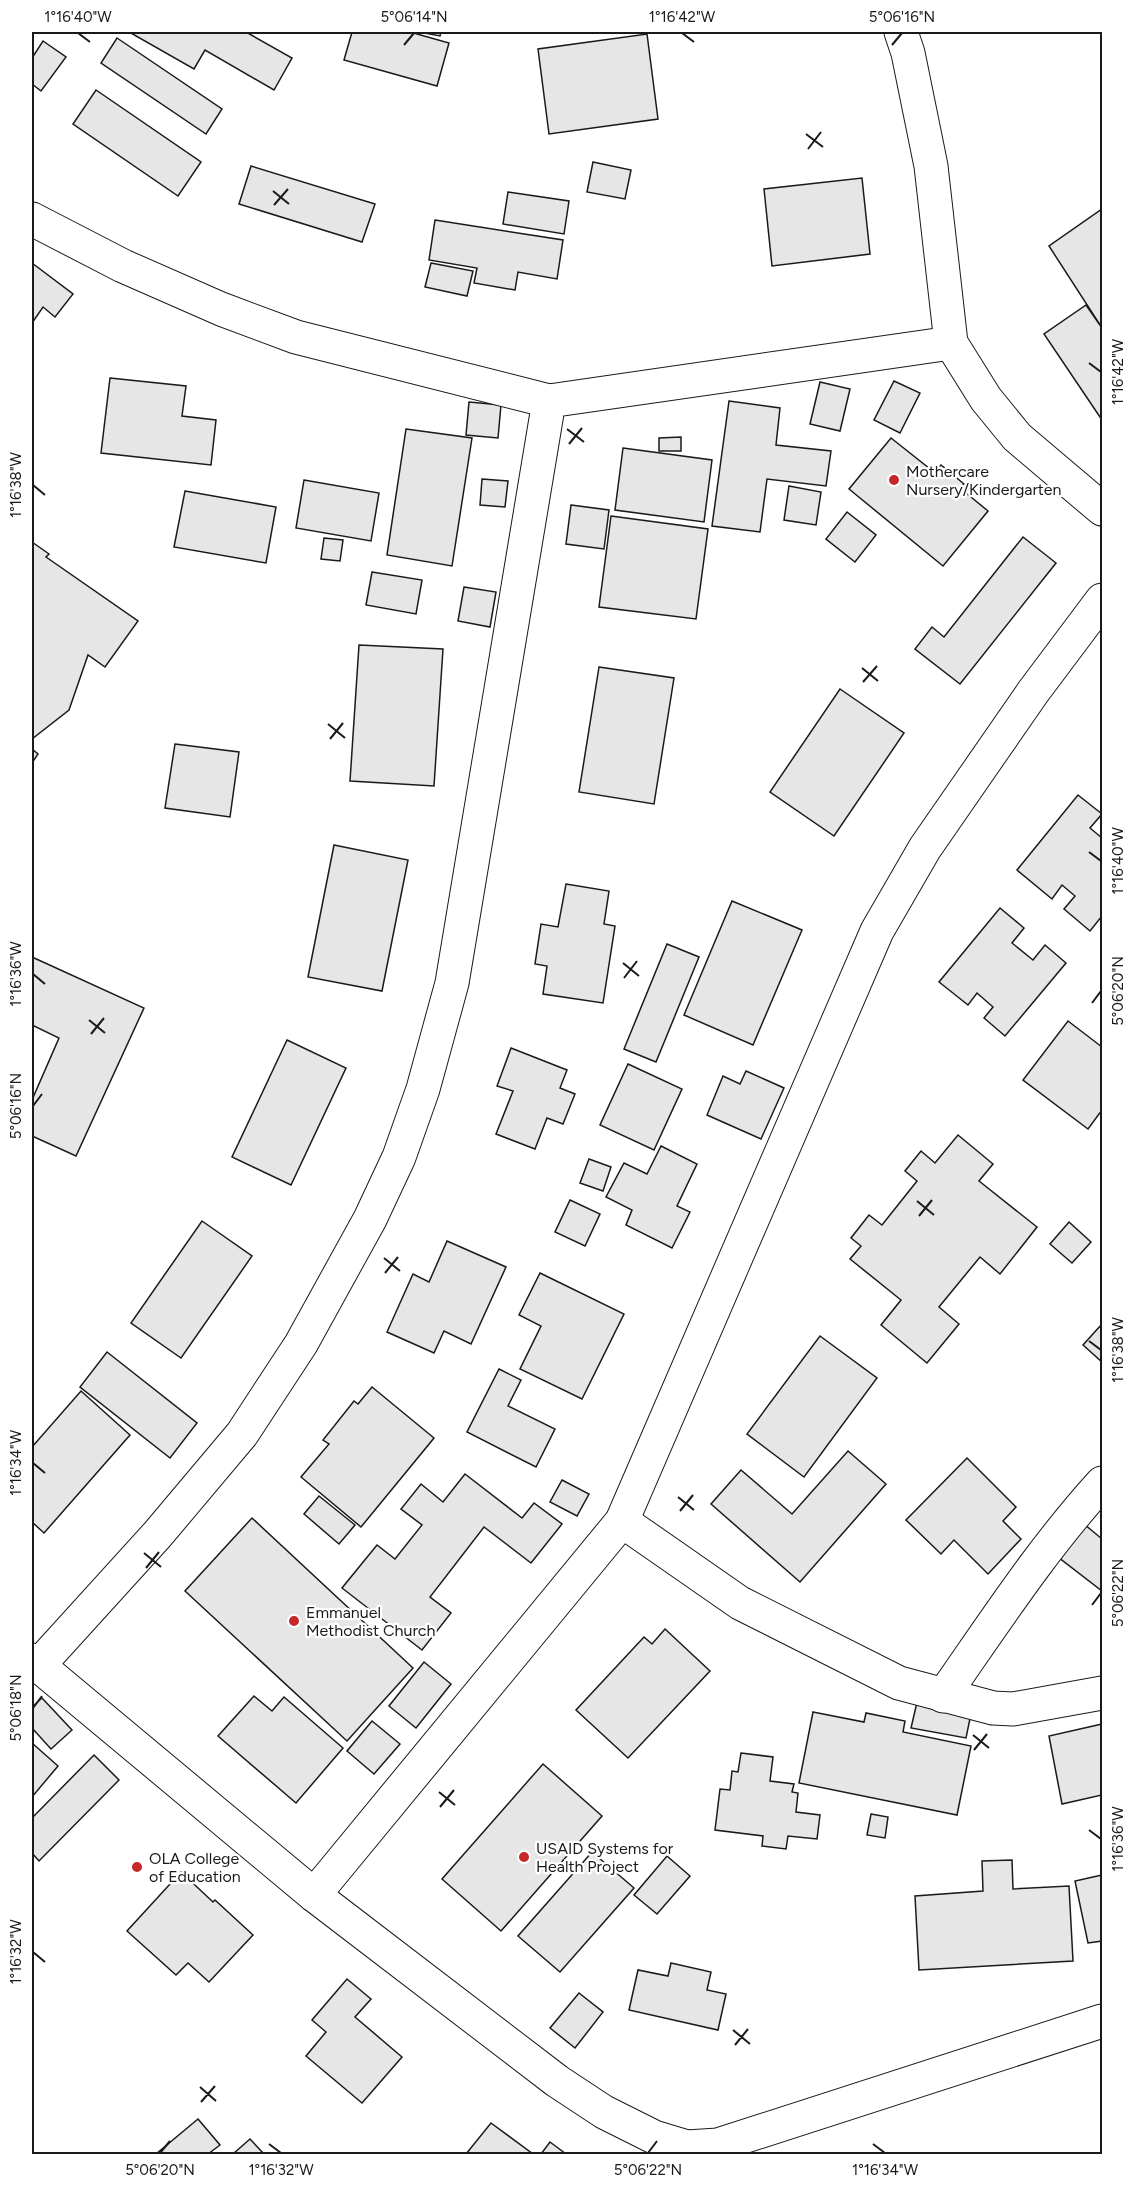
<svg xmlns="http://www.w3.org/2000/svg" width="1134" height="2186" viewBox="0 0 1134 2186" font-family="Figtree,sans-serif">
  <rect width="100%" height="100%" fill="#fff"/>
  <g fill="#e6e6e6" stroke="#1a1a1a" stroke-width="1.5">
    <path d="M129,32H246L292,58L274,90L205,50L194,69Z"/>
    <path d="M352,32H410L449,43L437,86L344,60Z"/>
    <path d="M419,32H441L440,36Z"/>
    <path d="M647,34L658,119L549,134L538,49Z"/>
    <path d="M117,38L222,109L206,134L101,63Z"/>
    <path d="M43,41L66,57L41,91L32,84V58Z"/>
    <path d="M96,90L201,162L178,196L73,124Z"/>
    <path d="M593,162L631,170L625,199L587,192Z"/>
    <path d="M251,166L375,204L362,242L239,204Z"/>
    <path d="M862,178L870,254L772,266L764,189Z"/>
    <path d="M508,192L569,201L564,234L503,224Z"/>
    <path d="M1102,209V328L1049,246Z"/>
    <path d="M435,220L563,240L557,279L518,272L515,290L474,283L477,268L429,260Z"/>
    <path d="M32,263L73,294L55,317L43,307L32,323Z"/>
    <path d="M431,263L473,271L467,296L425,287Z"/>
    <path d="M1086,305L1102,328V420L1044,334Z"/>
    <path d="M110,378L186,386L182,416L216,420L211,465L101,453Z"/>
    <path d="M894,381L920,393L900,433L874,420Z"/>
    <path d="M820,382L850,389L840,431L810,424Z"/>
    <path d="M729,401L780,408L776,445L831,451L826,486L767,479L760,532L712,526Z"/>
    <path d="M469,402L501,405L498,438L466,435Z"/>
    <path d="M406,429L472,438L452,566L387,555Z"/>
    <path d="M681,437V451H659V438Z"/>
    <path d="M891,438L934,472L941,465L964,484L960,488L988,511L943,566L849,489Z"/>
    <path d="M623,448L712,460L704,522L615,510Z"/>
    <path d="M482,479L508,481L505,507L480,505Z"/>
    <path d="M304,480L379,493L371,541L296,528Z"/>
    <path d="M789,486L821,492L816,525L784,520Z"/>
    <path d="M185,491L276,507L266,563L174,547Z"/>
    <path d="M571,505L609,510L604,549L566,544Z"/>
    <path d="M847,512L876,535L855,562L826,539Z"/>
    <path d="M611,516L708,529L696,619L599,607Z"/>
    <path d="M1023,537L1056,563L960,684L915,649L932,627L944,637Z"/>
    <path d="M324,538L343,540L340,561L321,559Z"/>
    <path d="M32,542L49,554L46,557L138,621L105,667L88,655L69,710L32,739Z"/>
    <path d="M372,572L422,580L416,614L366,605Z"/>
    <path d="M464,587L496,592L490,627L458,621Z"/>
    <path d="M359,645L443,649L434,786L350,781Z"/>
    <path d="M599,667L674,678L654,804L579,792Z"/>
    <path d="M840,689L904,733L834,836L770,792Z"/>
    <path d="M175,744L239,752L230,817L165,808Z"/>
    <path d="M32,749L38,754L32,763Z"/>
    <path d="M1078,795L1102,814L1090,828L1102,838V916L1090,931L1064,909L1075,896L1062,885L1052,899L1017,870Z"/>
    <path d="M334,845L408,860L382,991L308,977Z"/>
    <path d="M566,884L609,891L604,924L615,926L603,1003L543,994L547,966L535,964L541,924L558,927Z"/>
    <path d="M732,901L802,930L753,1045L684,1015Z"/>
    <path d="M1000,908L1024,928L1012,943L1033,960L1045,945L1066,963L1005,1036L984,1018L993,1007L977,993L968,1005L939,982Z"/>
    <path d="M667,944L699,957L656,1062L624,1049Z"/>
    <path d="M32,957L144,1008L76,1156L32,1136V1100L59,1038L32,1025Z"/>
    <path d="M1068,1021L1102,1047V1110L1088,1129L1023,1080Z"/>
    <path d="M287,1040L346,1068L291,1185L232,1157Z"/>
    <path d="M511,1048L567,1070L560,1088L575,1094L563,1124L547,1118L535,1149L496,1134L513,1091L497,1086Z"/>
    <path d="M628,1064L682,1089L654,1150L600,1125Z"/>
    <path d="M746,1071L784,1088L761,1139L707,1115L723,1076L740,1084Z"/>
    <path d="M958,1135L993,1164L979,1181L1037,1227L1000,1274L980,1257L939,1307L959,1324L927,1363L881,1325L901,1300L850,1259L861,1246L851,1238L869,1215L882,1225L917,1181L905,1171L921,1151L935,1163Z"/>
    <path d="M661,1146L697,1164L677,1206L690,1212L672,1248L626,1225L632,1210L606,1197L624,1163L647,1174Z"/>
    <path d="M589,1159L611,1167L603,1191L580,1183Z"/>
    <path d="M570,1200L600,1214L585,1246L555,1232Z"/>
    <path d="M202,1221L252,1256L181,1358L131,1323Z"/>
    <path d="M1069,1222L1091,1242L1072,1263L1050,1244Z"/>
    <path d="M447,1241L506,1267L471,1344L444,1331L434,1353L387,1332L413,1274L429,1282Z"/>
    <path d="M540,1273L624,1314L582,1399L520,1369L541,1326L519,1315Z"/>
    <path d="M1102,1324V1362L1083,1345Z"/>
    <path d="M820,1336L877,1378L804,1477L747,1434Z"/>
    <path d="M107,1352L197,1423L170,1458L80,1387Z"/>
    <path d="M499,1369L521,1380L508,1406L555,1429L536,1467L467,1432Z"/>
    <path d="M372,1387L434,1438L361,1527L301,1477L329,1444L323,1440L354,1401L358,1404Z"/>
    <path d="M81,1391L130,1435L44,1533L32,1522V1447Z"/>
    <path d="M848,1451L886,1484L800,1582L711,1504L741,1470L792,1514Z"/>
    <path d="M967,1458L1016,1507L1003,1521L1021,1539L988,1574L954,1540L941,1554L906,1520Z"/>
    <path d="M465,1474L522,1518L534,1503L562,1524L531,1563L484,1527L430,1597L451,1613L422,1650L342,1588L377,1545L395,1559L422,1525L401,1509L421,1484L443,1502Z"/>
    <path d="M562,1480L589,1494L577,1516L550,1502Z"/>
    <path d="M319,1496L355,1525L339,1544L304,1514Z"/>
    <path d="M252,1518L413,1668L347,1741L185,1591Z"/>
    <path d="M1084,1524L1102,1539V1591L1058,1557Z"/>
    <path d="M665,1629L710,1671L628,1758L576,1710L644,1637L652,1644Z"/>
    <path d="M424,1662L451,1684L416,1728L389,1706Z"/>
    <path d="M254,1696L272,1711L284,1697L343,1748L296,1803L218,1736Z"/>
    <path d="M42,1698L72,1730L51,1749L32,1728V1707Z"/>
    <path d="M918,1698L972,1709L966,1738L911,1728Z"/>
    <path d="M813,1712L864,1722L866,1713L905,1721L903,1732L971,1746L957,1815L799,1783Z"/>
    <path d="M372,1721L400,1744L374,1774L347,1751Z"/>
    <path d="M1102,1724V1795L1062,1804L1049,1736Z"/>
    <path d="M32,1743L58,1766L32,1797Z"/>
    <path d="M741,1753L773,1757L770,1781L794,1784L792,1792L798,1793L796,1812L820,1815L817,1839L788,1836L786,1849L762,1846L763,1836L715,1830L720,1789L730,1790L732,1771L738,1772Z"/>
    <path d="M94,1755L119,1780L39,1861L32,1853V1818Z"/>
    <path d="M543,1764L602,1816L501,1931L442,1879Z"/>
    <path d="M871,1814L888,1817L885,1838L867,1835Z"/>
    <path d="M592,1852L634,1888L560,1972L518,1936Z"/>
    <path d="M667,1856L690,1876L657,1914L634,1895Z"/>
    <path d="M1012,1860L1013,1889L1069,1886L1073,1961L919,1970L915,1896L983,1891L982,1861Z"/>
    <path d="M181,1872L213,1902L215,1900L253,1935L209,1982L188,1963L176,1975L127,1931Z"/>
    <path d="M1102,1875V1941L1088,1943L1075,1881Z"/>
    <path d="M671,1963L711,1972L707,1990L726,1994L718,2030L629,2010L638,1970L668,1976Z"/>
    <path d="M347,1979L371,1999L355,2017L402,2057L362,2103L306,2056L326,2032L312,2020Z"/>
    <path d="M579,1993L603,2012L575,2048L550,2028Z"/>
    <path d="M198,2119L220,2145L208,2154H156Z"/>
    <path d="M491,2123L533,2154H466Z"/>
    <path d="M250,2139L264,2154H233Z"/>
    <path d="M550,2142L566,2154H541Z"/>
  </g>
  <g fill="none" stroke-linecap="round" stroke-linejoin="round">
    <defs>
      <g id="minor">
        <path d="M901,32L908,53L931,166L951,343L986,399L1017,437L1102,509"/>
        <path d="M32,219L123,266L221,309L296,337L549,401"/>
        <path d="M622,1521L740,1603L899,1683L993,1708L1013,1709L1102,1693"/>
        <path d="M32,1660L314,1895L557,2081L604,2112L654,2137L687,2147L718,2145L1102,2021"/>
        <path d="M38,1666L157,1535L242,1434L301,1344L370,1219L399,1157L423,1089L452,983L549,401L951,343"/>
        <path d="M943,1696C994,1623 1042,1549 1102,1483"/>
        <path d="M314,1895L622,1521L877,931L925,848L1033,692L1102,600"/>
      </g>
    </defs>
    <use href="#minor" stroke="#1a1a1a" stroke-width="35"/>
    <use href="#minor" stroke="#fff" stroke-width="33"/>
  </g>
  <path fill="none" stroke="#1a1a1a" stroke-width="2" d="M78,33L90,42M682,33L694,42M404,45L414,33M892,45L902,33M806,134L823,147M808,149L821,132M273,191L289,204M274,205L288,189M1089,363L1101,372M567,429L584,442M569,444L582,428M33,485L45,495M862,668L878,681M863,682L877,666M328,724L345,738M330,739L343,723M1089,852L1101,861M623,963L639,976M33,974L45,984M624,978L637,961M1092,1003L1101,991M89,1020L105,1033M91,1034L104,1018M33,1106L42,1094M917,1201L934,1215M919,1216L932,1200M384,1258L400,1271M385,1273L398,1257M1089,1341L1101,1350M33,1463L45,1473M678,1497L694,1510M680,1511L693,1495M144,1553L161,1567M146,1568L159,1552M1092,1605L1101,1593M33,1708L42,1696M973,1735L989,1748M974,1750L987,1734M439,1792L455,1805M440,1807L454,1790M1089,1830L1101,1839M33,1952L45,1962M733,2030L750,2044M735,2045L748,2029M200,2087L216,2101M201,2102L215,2086M269,2144L281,2153M873,2144L885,2153M160,2153L170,2141M648,2153L657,2141"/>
  <g fill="#c62828" stroke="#fff" stroke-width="2">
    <circle cx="894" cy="480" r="6"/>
    <circle cx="294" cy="1621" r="6"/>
    <circle cx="524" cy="1857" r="6"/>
    <circle cx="137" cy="1867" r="6"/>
  </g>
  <g text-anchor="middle" stroke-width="4.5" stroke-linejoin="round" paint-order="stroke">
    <g font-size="16" fill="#1a1a1a" stroke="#fff" text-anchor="start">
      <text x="906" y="477">Mothercare<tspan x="906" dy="18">Nursery/Kindergarten</tspan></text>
      <text x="306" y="1618">Emmanuel<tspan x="306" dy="18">Methodist Church</tspan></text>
      <text x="536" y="1854">USAID Systems for<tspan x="536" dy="18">Health Project</tspan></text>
      <text x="149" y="1864">OLA College<tspan x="149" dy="18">of Education</tspan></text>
    </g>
  </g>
  <rect width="1134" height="2186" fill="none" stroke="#ffffff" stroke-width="66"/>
  <rect x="33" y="33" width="1068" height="2120" fill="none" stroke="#1a1a1a" stroke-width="2"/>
  <g font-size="15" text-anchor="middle" fill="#1a1a1a">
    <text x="78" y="22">1°16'40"W</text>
    <text x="414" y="22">5°06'14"N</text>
    <text x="682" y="22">1°16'42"W</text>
    <text x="902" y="22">5°06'16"N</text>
    <text transform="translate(1118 372) rotate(-90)" y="5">1°16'42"W</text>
    <text transform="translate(16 485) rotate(-90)" y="5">1°16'38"W</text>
    <text transform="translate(1118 861) rotate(-90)" y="5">1°16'40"W</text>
    <text transform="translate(16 974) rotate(-90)" y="5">1°16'36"W</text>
    <text transform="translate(1118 991) rotate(-90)" y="5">5°06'20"N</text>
    <text transform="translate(16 1106) rotate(-90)" y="5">5°06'16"N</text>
    <text transform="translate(1118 1350) rotate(-90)" y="5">1°16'38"W</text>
    <text transform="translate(16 1463) rotate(-90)" y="5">1°16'34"W</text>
    <text transform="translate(1118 1593) rotate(-90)" y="5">5°06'22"N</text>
    <text transform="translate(16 1708) rotate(-90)" y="5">5°06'18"N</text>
    <text transform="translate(1118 1839) rotate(-90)" y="5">1°16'36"W</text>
    <text transform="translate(16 1952) rotate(-90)" y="5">1°16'32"W</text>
    <text x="160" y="2175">5°06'20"N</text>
    <text x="281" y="2175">1°16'32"W</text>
    <text x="648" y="2175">5°06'22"N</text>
    <text x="885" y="2175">1°16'34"W</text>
  </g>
</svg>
